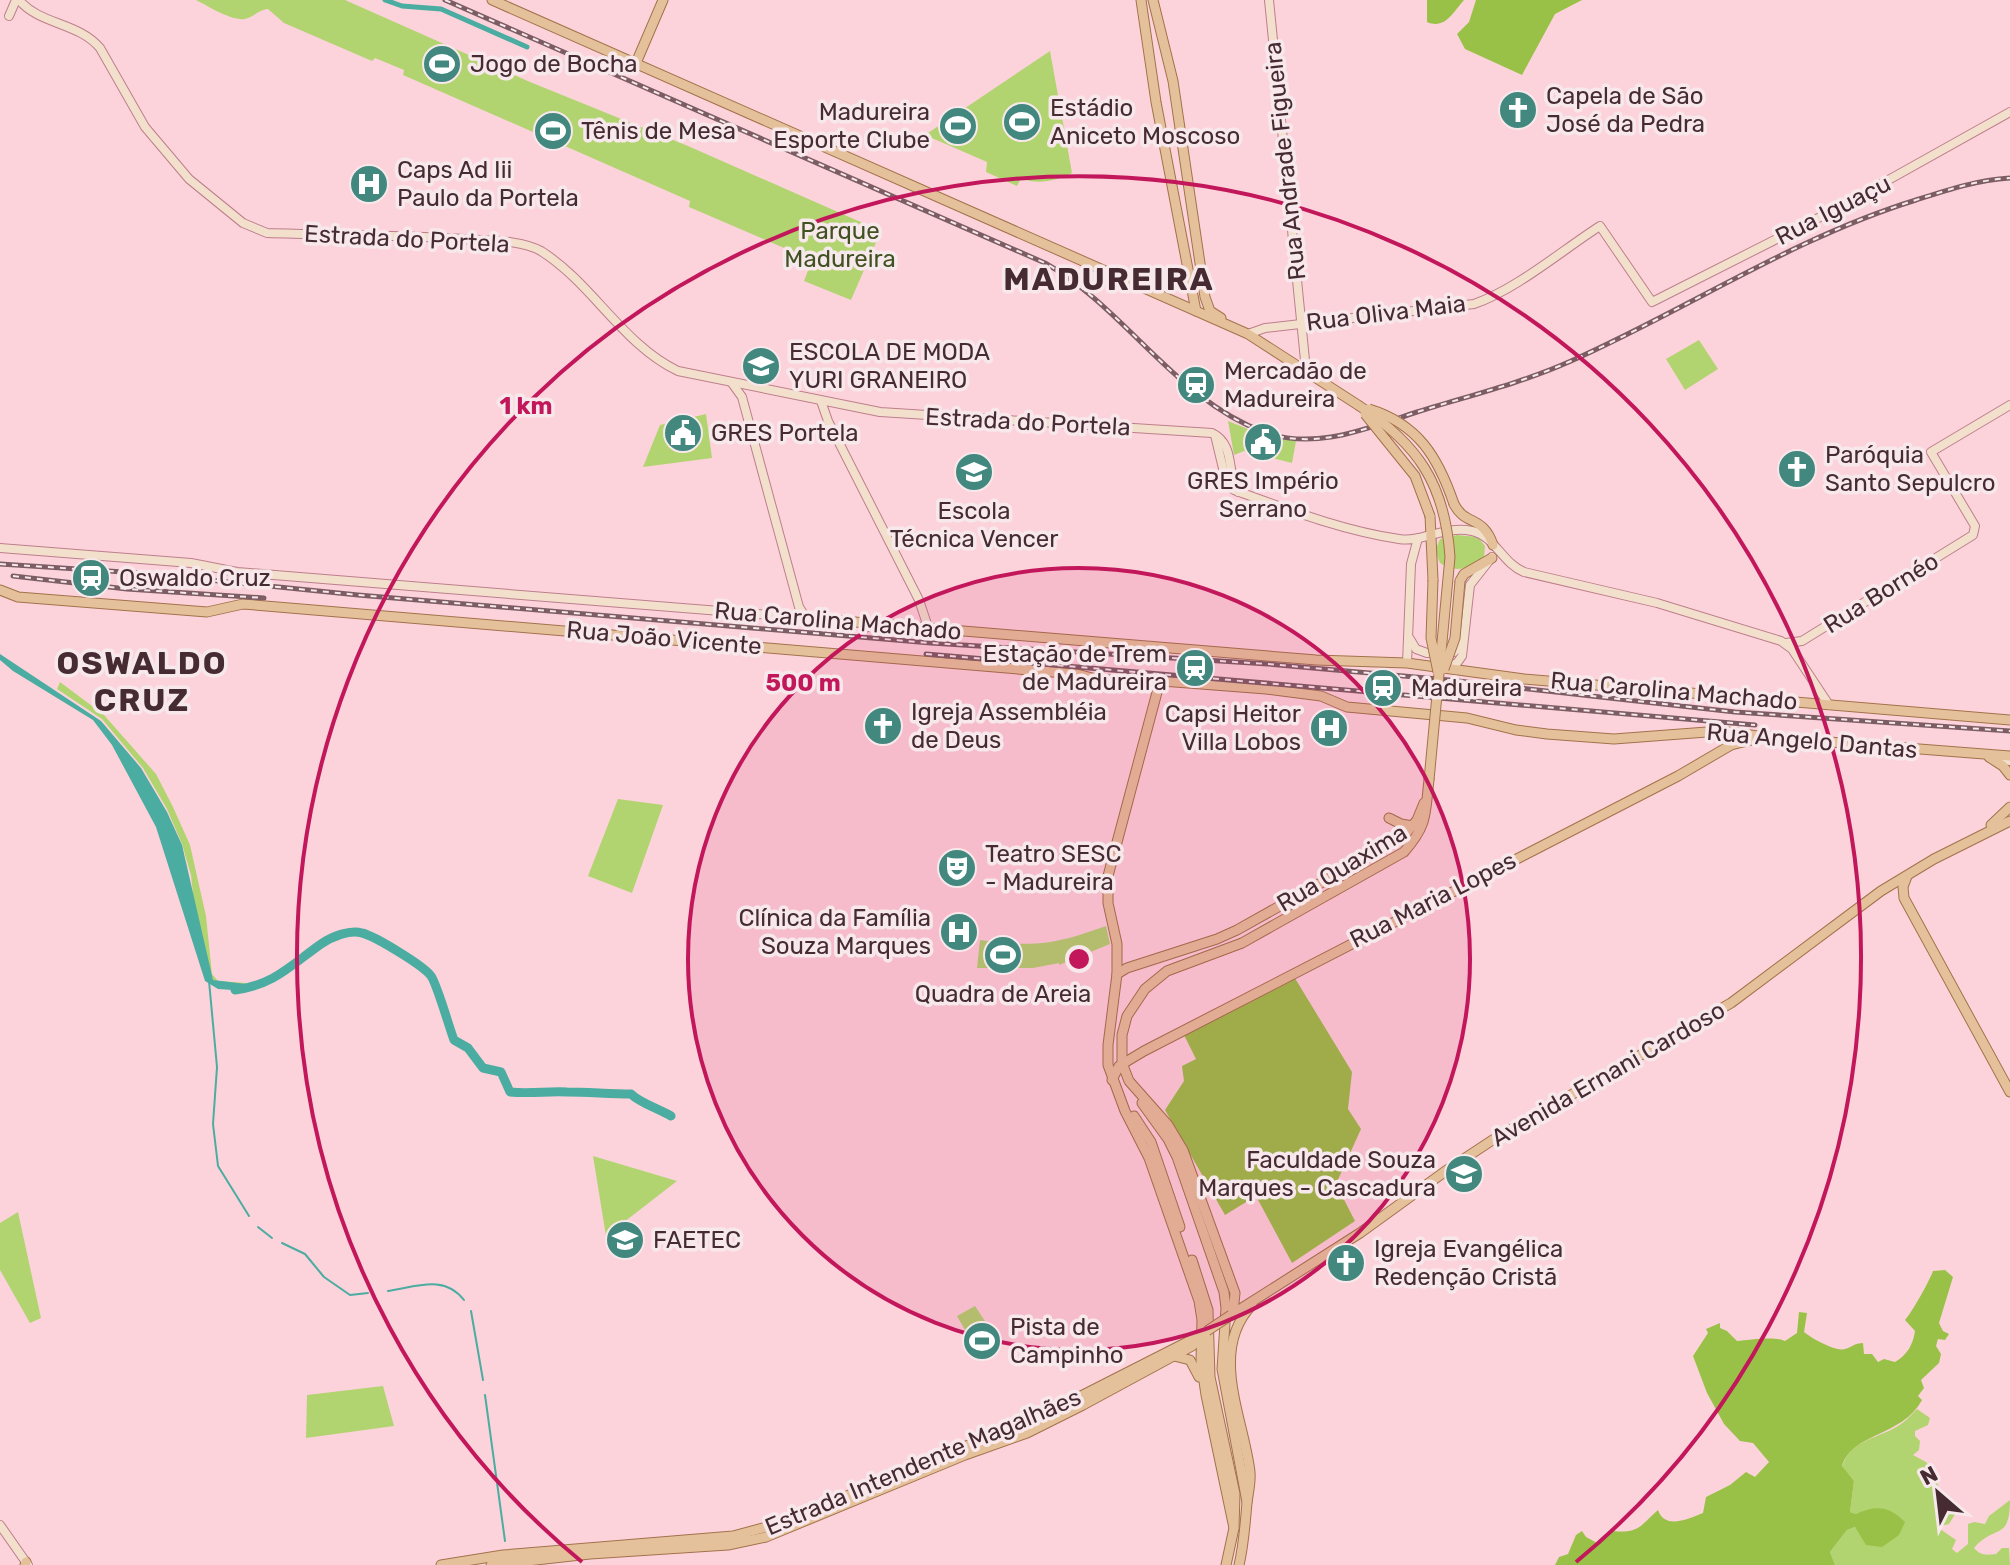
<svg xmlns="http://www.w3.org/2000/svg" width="2010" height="1565" viewBox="0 0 2010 1565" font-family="Rubik,sans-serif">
  <rect width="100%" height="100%" fill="#fdd3db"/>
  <g fill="#b1d470">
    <path d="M196,0H345L530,82L688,146L881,231L851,300L804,281L812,260L689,207L690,201L403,75L404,70L375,58L372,61L284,23L268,9C258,10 254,17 245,19C231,21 208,6 196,0Z"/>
    <path d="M1050,51L1072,173C1057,180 1038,186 1021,178L1017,186L986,172L987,162L925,135Z"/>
    <path d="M1699,340L1718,369L1685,390L1666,359Z"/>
    <path d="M706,414L712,458L643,467L660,425Z"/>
    <path d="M1228,421L1263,435L1296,441L1292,463L1244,451L1234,455Z"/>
    <path d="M1457,535L1478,537L1485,546L1484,558C1469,568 1456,574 1440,563L1435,551L1440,539Z"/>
    <path d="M60,682L104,715L156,774L173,807L190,845L206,916L212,974L218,981L246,983V987L235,988L209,979L198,942L191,875L182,844L167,809L143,768L102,719L57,689Z"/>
    <path d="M618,799L663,805L632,893L588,876Z"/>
    <path d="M1106,926L1110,944L1059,965V963L1033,968H977L980,940C1036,947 1053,945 1106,926Z"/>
    <path d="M593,1156L677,1181L606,1236Z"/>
    <path d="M18,1212L41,1318L30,1323L0,1270V1223Z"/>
    <path d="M975,1306L1000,1344L980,1356L957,1316Z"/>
    <path d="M383,1386L394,1426L306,1438L307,1395Z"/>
    <path d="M1917,1409L1930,1418L1928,1425L1915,1431V1436L1920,1441L1919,1450L1913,1455L1926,1462L1938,1477C1934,1495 1951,1497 1957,1511L1949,1524L1941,1526L1940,1529L1956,1540L1952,1549L1957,1553L1968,1544V1524L1974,1522L1985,1524L1989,1516L2010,1500C2010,1542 1994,1524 1974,1548C1981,1556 1986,1555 1996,1554L2002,1548H2009L2010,1565H1835L1830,1552L1847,1530L1855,1527L1863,1538L1856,1514L1850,1512L1854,1481L1842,1467C1850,1440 1877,1439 1898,1426C1905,1422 1911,1415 1917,1409Z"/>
  </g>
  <g fill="#9ac147">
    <path d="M1406,0H1464C1453,12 1445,30 1427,22V0Z"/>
    <path d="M1476,0H1582L1555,14L1522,75L1465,49L1457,34L1469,22Z"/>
    <path d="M1293,975L1352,1072L1348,1109L1361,1129L1336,1184L1355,1221L1292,1263L1256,1196L1225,1215L1165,1110L1184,1081L1182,1066L1196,1059L1183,1033Z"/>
    <path d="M1945,1270L1953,1277L1939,1323L1943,1331L1949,1334L1945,1340L1938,1339L1936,1346L1941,1354L1939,1363L1921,1380L1924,1388L1918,1396L1922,1400C1902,1437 1853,1432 1842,1466L1854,1481L1850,1512L1856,1514C1876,1505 1889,1506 1905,1522L1899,1535L1882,1547L1866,1545L1855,1527L1847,1530L1830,1552L1835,1565H1555L1559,1557L1568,1554L1576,1535L1582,1531L1586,1537L1599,1544L1613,1531C1639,1534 1641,1525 1658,1510C1665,1530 1688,1519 1703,1513L1706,1497L1730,1485L1746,1472L1755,1477L1769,1462L1753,1443L1740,1441L1724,1424L1707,1393L1693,1356L1708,1333L1706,1329L1720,1323V1328L1727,1331L1737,1341C1750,1340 1774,1336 1785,1341L1797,1333L1799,1312L1807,1313L1804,1332C1811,1338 1836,1352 1845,1349C1852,1347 1855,1343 1863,1343L1864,1354H1872L1878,1362L1884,1359L1895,1362C1907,1355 1913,1345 1915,1331L1905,1320C1911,1314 1930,1280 1933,1271Z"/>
  </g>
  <path fill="#4baca1" d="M0,654L101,721L141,768L167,812L182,845L213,980L246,984L247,991L218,989L205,981L156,827L112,745L93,720L13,671L0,660Z"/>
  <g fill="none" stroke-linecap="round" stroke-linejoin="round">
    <g stroke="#4baca1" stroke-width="2">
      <path d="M209,981L217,1067L213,1124L218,1166L249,1216"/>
      <path d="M258,1227L272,1238"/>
      <path d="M282,1243L305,1254L324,1277L350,1295L368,1293"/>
      <path d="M388,1291C416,1287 444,1274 464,1300"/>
      <path d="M471,1311L483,1380"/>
      <path d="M485,1395L505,1541"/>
    </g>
    <path stroke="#4baca1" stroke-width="5" d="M385,0L402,6L441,9L527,47"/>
    <path stroke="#4baca1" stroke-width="9" d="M235,990C274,985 291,965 321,944C331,937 350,929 362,933C375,936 424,966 431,976C437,984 449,1027 454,1040L468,1048L483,1068L501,1072L510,1092C530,1094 548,1091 567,1092C589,1092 609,1094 631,1094C640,1103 659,1109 671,1116"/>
    <defs>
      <g id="secondary">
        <path d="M19,0C40,25 78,22 100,48L145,127L189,179L243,223L267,233C332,235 398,235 463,239C487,241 519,239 541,251C592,283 623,345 678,371L880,412L1212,433C1236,445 1226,472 1238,492"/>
        <path d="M1269,0L1306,370"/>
        <path d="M9,16L16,0"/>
        <path d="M1248,334L1265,328L1474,304C1517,289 1561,251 1600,226L1652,302L1840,207L2010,112"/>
        <path d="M732,383L742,397L799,607L806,618"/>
        <path d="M821,401L828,421L919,600L929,630"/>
        <path d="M1215,435L1226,481L1234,490C1287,509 1343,531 1399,539C1422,543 1444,525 1472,531C1495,536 1502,563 1524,572L1657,603L1781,641L1792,649L1829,705"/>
        <path d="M0,548L191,563L237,572L806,618"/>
        <path d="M1410,639L1416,649L1427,653L1454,652L1463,640"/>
        <path d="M1786,643L1802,641L1973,535L1975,526L1931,452L2010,405"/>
        <path d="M1407,663L1411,564L1418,538"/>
        <path d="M1445,668L1457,663L1462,656L1470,585L1492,557"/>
        <path d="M1991,757L2010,761"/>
        <path d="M0,1525L28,1565"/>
      </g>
      <g id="primary">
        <path d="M492,0L1248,334L1358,405"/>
        <path d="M1141,0L1156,102L1196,311"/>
        <path d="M1153,0L1173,81L1205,297L1210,311L1221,318"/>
        <path d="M636,63L663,0"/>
        <path d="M1454,504C1465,526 1483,515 1493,545"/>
        <path d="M1430,516L1433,580"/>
        <path d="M1460,581L1464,574L1492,558"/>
        <path d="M0,590L18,597L207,612L243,604L1077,674L1100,680H1149L1266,689L1321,696L1347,707L1467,718L1516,730L1547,734L1614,739L1720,731L1766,737L2010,756"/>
        <path d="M806,618L1316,660L1407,663L1524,679L2010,720"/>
        <path d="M1160,681L1108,876V903L1117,944V974L1108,1045V1065L1125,1111L1149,1158L1199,1301L1202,1320L1201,1361L1206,1395L1234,1528"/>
        <path d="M1989,757L2003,766L2010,775"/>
        <path d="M1389,818L1401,824L1413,826"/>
        <path d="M1991,825L2010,807"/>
        <path d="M1907,876L1903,887L1904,898L2010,1092"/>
        <path d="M1117,974L1127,968L1217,939L1237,930L1403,837L1417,820L1424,803"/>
        <path d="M1112,1080L1119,1066L1144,1051L1678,776L1731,745L1760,738"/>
        <path d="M1142,1103L1168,1139L1177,1157L1224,1292L1226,1308L1222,1369L1247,1502"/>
        <path d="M1134,1116L1151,1142L1180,1227"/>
        <path d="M1192,1260L1208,1310L1210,1377L1235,1494L1234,1528L1226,1565"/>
        <path d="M1233,1313L1235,1293L1183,1150L1168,1125L1129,1081L1122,1063V1035L1127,1016L1145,989L1167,971L1242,943L1404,852C1428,825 1425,814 1429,780"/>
        <path d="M1231,1315L1360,1233L1447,1170L1491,1141L1731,1003L1881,891L1934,859L2010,821"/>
        <path d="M1174,1356L1190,1360L1199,1377"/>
        <path d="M25,1565L26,1562"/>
        <path d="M441,1565L503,1555L733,1536L789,1521L944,1454L1022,1426L1205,1333"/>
        <path d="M491,1565L590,1554L728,1545L766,1537L965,1455L1027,1433L1083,1405L1192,1346L1200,1338"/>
        <path d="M1239,1565C1244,1544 1245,1524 1247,1503C1248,1493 1251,1483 1250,1472C1244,1419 1208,1351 1252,1305"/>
      </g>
    </defs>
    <use href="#secondary" stroke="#be7e8c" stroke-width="10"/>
    <use href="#primary" stroke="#a2724b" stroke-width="11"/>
    <use href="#secondary" stroke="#f2e0cd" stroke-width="8"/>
    <use href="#primary" stroke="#e5c19b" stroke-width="9"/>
    <defs>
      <g id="rail">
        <path d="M445,0L1045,263C1125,308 1176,400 1264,432C1316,451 1367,428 1417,412C1468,396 1522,383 1571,361C1688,309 1793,238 1916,200C1947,190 1977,180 2010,178"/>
        <path d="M0,564L139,573L358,595L931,643L1268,664L1449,680L1735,712L2010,731"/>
        <path d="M13,576L127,589L264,598"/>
        <path d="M926,654L1755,725"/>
      </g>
    </defs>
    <use href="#rail" stroke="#7c5d64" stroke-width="5"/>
    <use href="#rail" stroke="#f7e8eb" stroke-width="2" stroke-dasharray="6" stroke-linecap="butt"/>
    <defs>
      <g id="primary-bridge">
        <path d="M1358,405C1418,444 1445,484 1450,557L1429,780"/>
        <path d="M1369,409C1418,424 1438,457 1454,504"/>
        <path d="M1365,414L1415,476L1430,516"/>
        <path d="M1433,580L1431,638L1438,672"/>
        <path d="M1444,669L1455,638L1460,581"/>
        <path d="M1207,1331L1231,1315"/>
      </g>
    </defs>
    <use href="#primary-bridge" stroke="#a2724b" stroke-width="11" stroke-linecap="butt"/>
    <use href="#primary-bridge" stroke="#e5c19b" stroke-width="9"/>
  </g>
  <circle cx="1079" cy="959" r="391" fill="#c2185b" fill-opacity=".12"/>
  <g fill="none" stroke="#c2185b" stroke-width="4">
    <circle cx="1079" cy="959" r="391"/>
    <path d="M582 1562A782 782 0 1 1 1576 1562"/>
  </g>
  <defs>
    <symbol id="stadium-disc" viewBox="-11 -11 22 22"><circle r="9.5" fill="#42887f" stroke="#f7e8eb"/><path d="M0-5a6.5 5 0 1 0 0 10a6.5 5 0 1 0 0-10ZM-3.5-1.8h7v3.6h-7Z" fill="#fff"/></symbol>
    <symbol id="church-disc" viewBox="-11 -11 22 22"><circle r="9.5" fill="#42887f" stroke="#f7e8eb"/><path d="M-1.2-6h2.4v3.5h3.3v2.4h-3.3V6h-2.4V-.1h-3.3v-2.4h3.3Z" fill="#fff"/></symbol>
    <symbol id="hospital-disc" viewBox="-11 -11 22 22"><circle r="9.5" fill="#42887f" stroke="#f7e8eb"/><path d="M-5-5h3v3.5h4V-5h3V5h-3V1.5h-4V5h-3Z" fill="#fff"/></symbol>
    <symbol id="university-disc" viewBox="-11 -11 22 22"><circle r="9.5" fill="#42887f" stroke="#f7e8eb"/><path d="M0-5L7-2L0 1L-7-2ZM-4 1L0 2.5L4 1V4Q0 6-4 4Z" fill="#fff"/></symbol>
    <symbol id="station-disc" viewBox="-11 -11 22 22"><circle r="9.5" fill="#42887f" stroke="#f7e8eb"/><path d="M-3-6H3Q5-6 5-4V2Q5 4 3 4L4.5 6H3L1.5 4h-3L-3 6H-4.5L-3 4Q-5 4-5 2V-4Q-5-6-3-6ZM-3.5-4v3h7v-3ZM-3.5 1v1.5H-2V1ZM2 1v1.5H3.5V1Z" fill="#fff"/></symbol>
    <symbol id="civic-disc" viewBox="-11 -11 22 22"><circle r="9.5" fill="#42887f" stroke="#f7e8eb"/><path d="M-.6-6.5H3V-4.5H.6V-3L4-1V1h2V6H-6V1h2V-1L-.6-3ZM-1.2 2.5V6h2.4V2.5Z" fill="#fff"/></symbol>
    <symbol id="theatre-disc" viewBox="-11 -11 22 22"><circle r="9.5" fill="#42887f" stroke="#f7e8eb"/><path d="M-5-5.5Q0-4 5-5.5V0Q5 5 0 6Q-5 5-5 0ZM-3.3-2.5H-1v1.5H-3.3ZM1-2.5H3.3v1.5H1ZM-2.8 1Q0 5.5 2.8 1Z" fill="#fff"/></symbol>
  </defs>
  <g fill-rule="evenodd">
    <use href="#stadium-disc" x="420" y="42" width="44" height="44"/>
    <use href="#church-disc" x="1496" y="88" width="44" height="44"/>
    <use href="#stadium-disc" x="1000" y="100" width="44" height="44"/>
    <use href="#stadium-disc" x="936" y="104" width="44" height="44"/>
    <use href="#stadium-disc" x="531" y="109" width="44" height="44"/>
    <use href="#hospital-disc" x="347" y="162" width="44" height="44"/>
    <use href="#university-disc" x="739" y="344" width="44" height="44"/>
    <use href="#station-disc" x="1174" y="363" width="44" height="44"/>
    <use href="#civic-disc" x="661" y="411" width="44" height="44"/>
    <use href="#civic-disc" x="1241" y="420" width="44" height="44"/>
    <use href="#church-disc" x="1775" y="447" width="44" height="44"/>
    <use href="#university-disc" x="952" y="450" width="44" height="44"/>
    <use href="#station-disc" x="69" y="556" width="44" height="44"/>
    <use href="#station-disc" x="1173" y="646" width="44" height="44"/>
    <use href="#station-disc" x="1361" y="666" width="44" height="44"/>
    <use href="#church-disc" x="861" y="704" width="44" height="44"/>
    <use href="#hospital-disc" x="1307" y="706" width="44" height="44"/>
    <use href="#theatre-disc" x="935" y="846" width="44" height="44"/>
    <use href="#hospital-disc" x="937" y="910" width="44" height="44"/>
    <use href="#stadium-disc" x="981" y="933" width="44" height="44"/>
    <use href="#university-disc" x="1442" y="1152" width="44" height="44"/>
    <use href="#university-disc" x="603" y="1218" width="44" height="44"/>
    <use href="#church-disc" x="1324" y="1241" width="44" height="44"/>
    <use href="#stadium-disc" x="960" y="1319" width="44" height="44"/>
  </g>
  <g text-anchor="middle" stroke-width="7" stroke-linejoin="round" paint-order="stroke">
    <g font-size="24" fill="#462c32" stroke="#f7e8eb" text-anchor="start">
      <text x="470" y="72">Jogo de Bocha</text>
      <text x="1546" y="104">Capela de São<tspan x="1546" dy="28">José da Pedra</tspan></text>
      <text x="1050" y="116">Estádio<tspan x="1050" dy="28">Aniceto Moscoso</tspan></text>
      <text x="930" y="120" text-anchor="end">Madureira<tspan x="930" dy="28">Esporte Clube</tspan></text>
      <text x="581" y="139">Tênis de Mesa</text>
      <text x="397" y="178">Caps Ad Iii<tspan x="397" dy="28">Paulo da Portela</tspan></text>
      <text x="789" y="360">ESCOLA DE MODA<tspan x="789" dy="28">YURI GRANEIRO</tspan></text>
      <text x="1224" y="379">Mercadão de<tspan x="1224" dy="28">Madureira</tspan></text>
      <text x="711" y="441">GRES Portela</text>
      <text x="1825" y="463">Paróquia<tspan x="1825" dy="28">Santo Sepulcro</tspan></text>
      <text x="1263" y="489" text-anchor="middle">GRES Império<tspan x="1263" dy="28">Serrano</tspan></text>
      <text x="974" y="519" text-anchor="middle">Escola<tspan x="974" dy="28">Técnica Vencer</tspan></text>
      <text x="119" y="586">Oswaldo Cruz</text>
      <text x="1167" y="662" text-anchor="end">Estação de Trem<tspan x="1167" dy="28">de Madureira</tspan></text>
      <text x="1411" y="696">Madureira</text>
      <text x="911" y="720">Igreja Assembléia<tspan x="911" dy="28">de Deus</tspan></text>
      <text x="1301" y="722" text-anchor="end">Capsi Heitor<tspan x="1301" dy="28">Villa Lobos</tspan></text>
      <text x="985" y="862">Teatro SESC<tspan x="985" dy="28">- Madureira</tspan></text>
      <text x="931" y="926" text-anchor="end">Clínica da Família<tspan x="931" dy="28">Souza Marques</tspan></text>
      <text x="1003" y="1002" text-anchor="middle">Quadra de Areia</text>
      <text x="1436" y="1168" text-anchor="end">Faculdade Souza<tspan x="1436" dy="28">Marques - Cascadura</tspan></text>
      <text x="653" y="1248">FAETEC</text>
      <text x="1374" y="1257">Igreja Evangélica<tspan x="1374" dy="28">Redenção Cristã</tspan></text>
      <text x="1010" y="1335">Pista de<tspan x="1010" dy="28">Campinho</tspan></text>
    </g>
    <g font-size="24" fill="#462c32" stroke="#f7e8eb">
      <text transform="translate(1285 161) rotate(-96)" y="8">Rua Andrade Figueira</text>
      <text transform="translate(1833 210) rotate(-27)" y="8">Rua Iguaçu</text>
      <text transform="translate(407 239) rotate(3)" y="8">Estrada do Portela</text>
      <text transform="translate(1386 313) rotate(-7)" y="8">Rua Oliva Maia</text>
      <text transform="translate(1028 422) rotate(3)" y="8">Estrada do Portela</text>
      <text transform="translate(1881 593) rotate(-32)" y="8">Rua Bornéo</text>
      <text transform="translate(838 621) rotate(5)" y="8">Rua Carolina Machado</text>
      <text transform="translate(664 638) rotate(5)" y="8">Rua João Vicente</text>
      <text transform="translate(1674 691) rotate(5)" y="8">Rua Carolina Machado</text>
      <text transform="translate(1812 741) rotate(5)" y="8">Rua Angelo Dantas</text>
      <text transform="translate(1342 868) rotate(-31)" y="8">Rua Quaxima</text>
      <text transform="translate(1433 900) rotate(-27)" y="8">Rua Maria Lopes</text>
      <text transform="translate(1608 1074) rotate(-30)" y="8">Avenida Ernani Cardoso</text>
      <text transform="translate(923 1462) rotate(-23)" y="8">Estrada Intendente Magalhães</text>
    </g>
    <g font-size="24" fill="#415222" stroke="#f7e8eb">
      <text x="840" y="239">Parque<tspan x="840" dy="28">Madureira</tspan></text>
    </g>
    <g font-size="32" font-weight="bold" letter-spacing="2" fill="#462c32" stroke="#f7e8eb">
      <text x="1109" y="290">MADUREIRA</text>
      <text x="142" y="674">OSWALDO<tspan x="142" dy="37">CRUZ</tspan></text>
    </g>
  </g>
  <circle cx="1079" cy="959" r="12" fill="#c2185b" stroke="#f7e8eb" stroke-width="4"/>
  <g font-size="24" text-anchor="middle" font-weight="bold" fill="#c2185b" stroke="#f7e8eb" stroke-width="7" stroke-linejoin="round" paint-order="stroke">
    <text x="526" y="414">1 km</text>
    <text x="803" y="691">500 m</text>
  </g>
  <g transform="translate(1938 1493) rotate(332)" stroke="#f7e8eb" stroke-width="6" paint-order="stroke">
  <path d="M0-6L14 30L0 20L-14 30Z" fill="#462c32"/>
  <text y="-12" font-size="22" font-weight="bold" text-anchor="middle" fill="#462c32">N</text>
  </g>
</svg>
